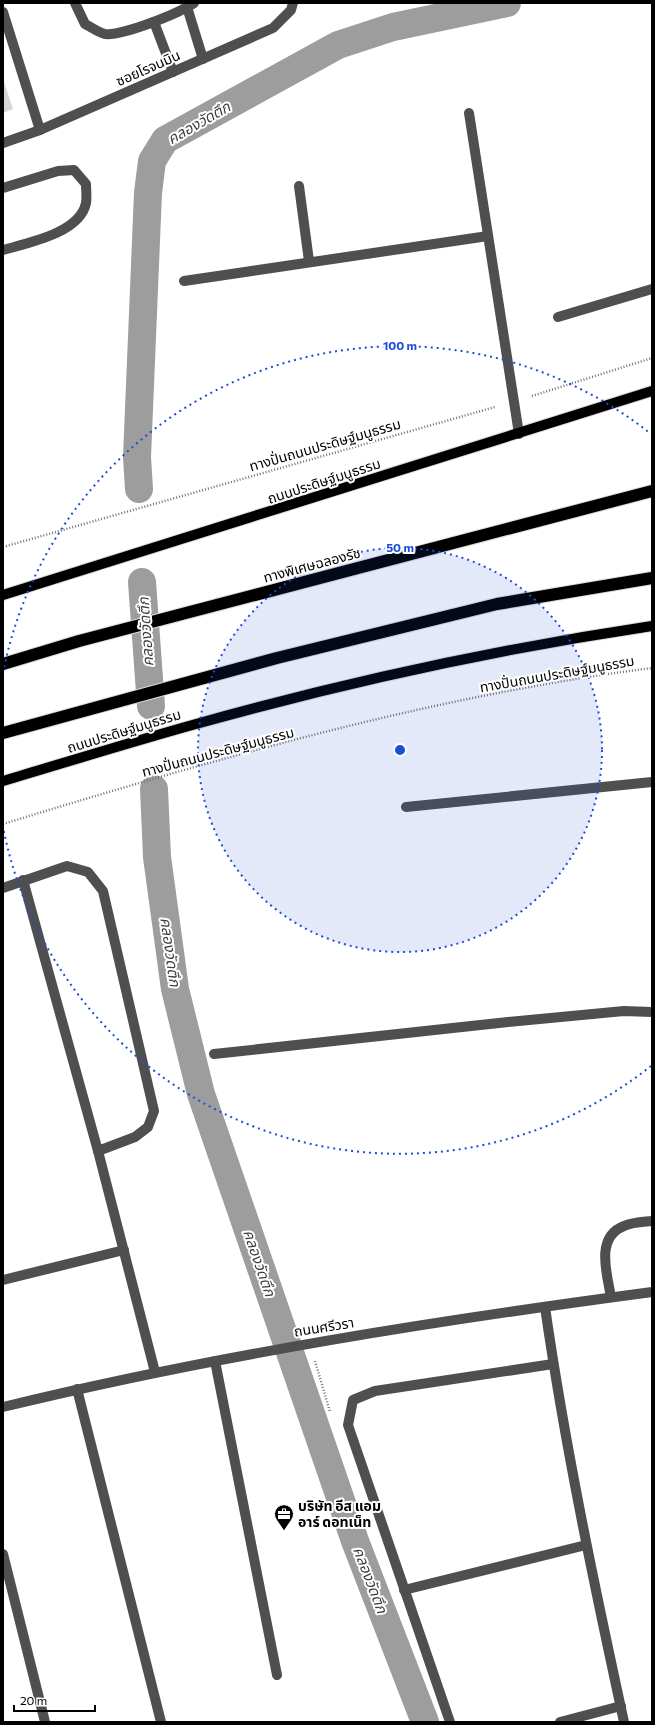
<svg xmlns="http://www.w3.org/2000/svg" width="655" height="1725" viewBox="0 0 655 1725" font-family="Commissioner,'Noto Sans Thai',sans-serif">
  <rect width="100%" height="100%" fill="#fff"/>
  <path fill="#d6d6d6" d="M3,79L13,109L3,113Z"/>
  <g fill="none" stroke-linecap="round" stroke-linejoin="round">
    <g stroke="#9d9d9d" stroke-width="28">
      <path d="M139,489L137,457L148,193L152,161L165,140L338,45L393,27L507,3"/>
      <path d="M142,582L151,706"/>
      <path d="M154,789L157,857L175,989L201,1094L355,1541L425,1722"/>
    </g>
    <defs>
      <g id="major">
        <path d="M3,595L652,391"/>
        <path d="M3,781C67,762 131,742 196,724C346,682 498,649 652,626"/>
      </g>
      <g id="highway">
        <path d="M3,664L79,641L652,491"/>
        <path d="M3,733L277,658L497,604L652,578"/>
      </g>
    </defs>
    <use href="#major" stroke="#dbdbdb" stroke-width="12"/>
    <use href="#highway" stroke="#dbdbdb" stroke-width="14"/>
    <g stroke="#717171" stroke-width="2.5" stroke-dasharray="1 2" stroke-linecap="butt">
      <path d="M532,396L652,358"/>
      <path d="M3,547L495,407"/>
      <path d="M3,824C215,759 431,696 652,668"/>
      <path d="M315,1361L330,1412"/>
    </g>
    <g stroke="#4f4f4f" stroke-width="10">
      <path d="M75,3L85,24C91,27 99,33 105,34C123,36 179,13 194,3"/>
      <path d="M187,7L203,59"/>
      <path d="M3,12L40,130"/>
      <path d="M154,22L173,72"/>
      <path d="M469,113L519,434"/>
      <path d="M3,143L40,130L273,28L291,10L293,3"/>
      <path d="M299,186L309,261"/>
      <path d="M3,188L58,171L74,170L86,184C86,190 87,197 86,203C80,233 28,243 3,250"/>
      <path d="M184,281L488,236"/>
      <path d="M558,317L652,289"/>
      <path d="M406,807L652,782"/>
      <path d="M23,880L98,1151L155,1372"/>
      <path d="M3,888L67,866L88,872L103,891L154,1111L148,1127L135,1137L98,1151"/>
      <path d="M214,1054L508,1022L624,1011L652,1012"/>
      <path d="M3,1280L124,1250"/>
      <path d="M611,1297C607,1274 595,1237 624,1226C633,1222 643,1222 652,1221"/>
      <path d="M545,1307C565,1446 594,1584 624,1722"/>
      <path d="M215,1361L277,1675"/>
      <path d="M77,1389L161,1722"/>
      <path d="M3,1407C217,1355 434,1321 652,1292"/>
      <path d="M3,1554L45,1722"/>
      <path d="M404,1590L586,1545"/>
      <path d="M450,1722L348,1425L353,1400L375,1391L553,1364"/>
      <path d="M560,1722L621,1706"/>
    </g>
    <use href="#major" stroke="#000" stroke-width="10"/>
    <use href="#highway" stroke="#000" stroke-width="12"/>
  </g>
  <circle cx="400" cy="750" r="202" fill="#1d4ed8" fill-opacity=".12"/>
  <g fill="none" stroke="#1d4ed8" stroke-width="2" stroke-dasharray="2 4">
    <circle cx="400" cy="750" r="202"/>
    <path d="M651 1066A404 404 0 0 1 3 827M3 673A404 404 0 0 1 651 434"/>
  </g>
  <defs>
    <symbol id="office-pin" viewBox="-11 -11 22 30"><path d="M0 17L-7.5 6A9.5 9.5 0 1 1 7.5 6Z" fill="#000" stroke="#fff"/><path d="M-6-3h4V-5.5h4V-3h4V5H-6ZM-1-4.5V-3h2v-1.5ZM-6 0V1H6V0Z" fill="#fff"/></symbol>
  </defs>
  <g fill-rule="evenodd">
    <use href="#office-pin" x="273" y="1503" width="22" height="30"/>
  </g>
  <g text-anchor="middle" stroke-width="4" stroke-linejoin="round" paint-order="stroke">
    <g font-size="14" fill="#000" stroke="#fff">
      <text transform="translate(148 68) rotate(-24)" y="5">ซอยโรจนมิน</text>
      <text transform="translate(325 445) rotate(-16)" y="5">ทางปั่นถนนประดิษฐ์มนูธรรม</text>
      <text transform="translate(324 481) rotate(-18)" y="5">ถนนประดิษฐ์มนูธรรม</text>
      <text transform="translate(312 565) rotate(-15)" y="5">ทางพิเศษฉลองรัช</text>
      <text transform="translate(557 674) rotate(-10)" y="5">ทางปั่นถนนประดิษฐ์มนูธรรม</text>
      <text transform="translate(124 731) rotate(-17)" y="5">ถนนประดิษฐ์มนูธรรม</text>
      <text transform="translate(218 752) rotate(-15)" y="5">ทางปั่นถนนประดิษฐ์มนูธรรม</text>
      <text transform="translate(324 1327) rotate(-9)" y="5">ถนนศรีวรา</text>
    </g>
    <g font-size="14" font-weight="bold" fill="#000" stroke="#fff" text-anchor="start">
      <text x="298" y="1511">บริษัท อีส แอม<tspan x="298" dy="16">อาร์ ดอทเน็ท</tspan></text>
    </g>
    <g font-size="15" font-style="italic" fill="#3e3e3e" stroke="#fff">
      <text transform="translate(199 123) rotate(-30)" y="5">คลองวัดตึก</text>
      <text transform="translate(146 632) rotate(-94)" y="5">คลองวัดตึก</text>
      <text transform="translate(170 952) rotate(82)" y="5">คลองวัดตึก</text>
      <text transform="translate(259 1263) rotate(71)" y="5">คลองวัดตึก</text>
      <text transform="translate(370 1580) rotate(69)" y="5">คลองวัดตึก</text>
    </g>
  </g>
  <circle cx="400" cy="750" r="6" fill="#1d4ed8" stroke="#fff" stroke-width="2"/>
  <g font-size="12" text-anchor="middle" font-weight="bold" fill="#1d4ed8" stroke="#fff" stroke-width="4" stroke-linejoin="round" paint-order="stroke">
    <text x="400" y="350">100 m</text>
    <text x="400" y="552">50 m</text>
  </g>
  <rect width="655" height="1725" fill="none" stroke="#000000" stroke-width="8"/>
  <path d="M14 1705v6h81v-6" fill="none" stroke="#000000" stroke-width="2"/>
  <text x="20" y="1705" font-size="12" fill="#000000" stroke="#ffffff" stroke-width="3" paint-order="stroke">20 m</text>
</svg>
